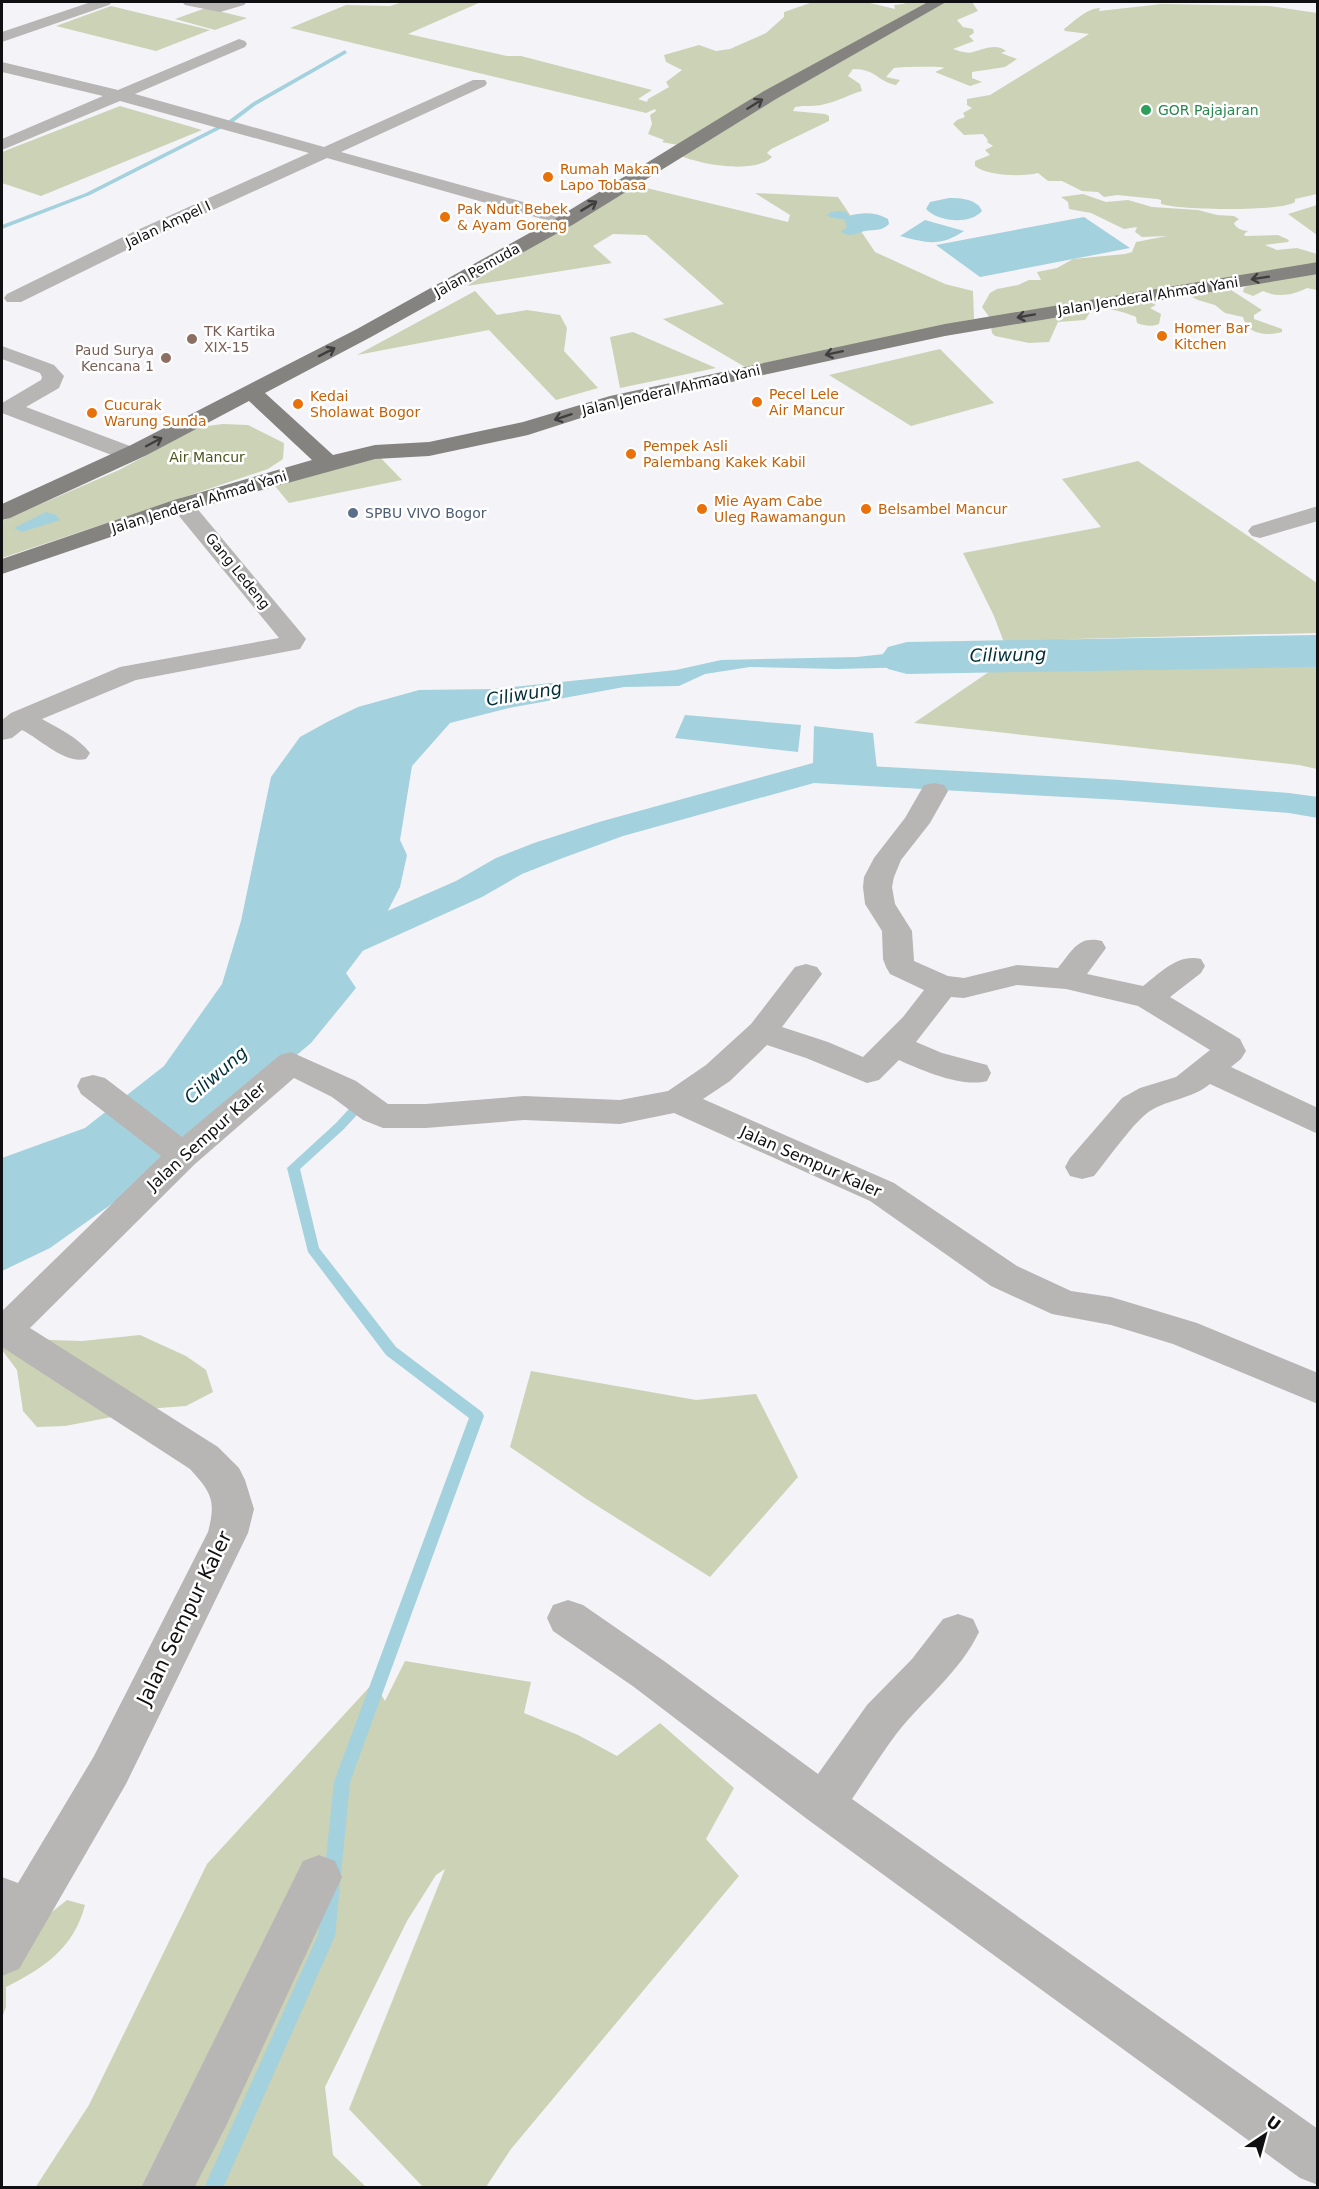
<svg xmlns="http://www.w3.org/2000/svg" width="1319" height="2189" viewBox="0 0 1319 2189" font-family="'DejaVu Sans',sans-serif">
  <rect width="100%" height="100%" fill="#f4f3f8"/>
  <g fill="#ccd2b6">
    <path d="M403,2H481L408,34L507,56H521L652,90L638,99L647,102L648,99L669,87L666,82L682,70L666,62L664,55L699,45L716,51L730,49L766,33L784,17V12L813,2H866L895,9L894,5L903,4L908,2H972L978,11L957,20L963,27L973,29L974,33L969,36L974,41L953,49C959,51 967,54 973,52C984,49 997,43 1006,51L1001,53L1017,59L1005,67L972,72V78L982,82L970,86L935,72L944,68C940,66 901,67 894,68L886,77L900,80L896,85C876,81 877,69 853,69L848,76L860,84L862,91C848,95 839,101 825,104C815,107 805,105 795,107L793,111L825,114L829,116V121L771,149L767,153L772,157C754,175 699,164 678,155V145L662,142L664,140L648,134L652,124L650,115L656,111L655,109L646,113L290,28L346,5L390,6Z"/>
    <path d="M1162,4L1270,6L1317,13V194L1295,199V202C1281,212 1179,210 1161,204V200L1157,199L1117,195L1104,197L1098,192L1082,191L1062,181H1048L1038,173C1023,177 987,176 975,166V161L990,155L985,150L993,146L987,142L988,140L983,134L964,135L953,124L957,120L965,117L963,113L972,108L967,105V99L990,95L1089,34L1065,31L1064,29C1075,21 1085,9 1100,8L1099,11Z"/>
    <path d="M111,6L210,30L156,51L56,26Z"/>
    <path d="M206,8L247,18L215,30L175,19Z"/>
    <path d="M120,106L202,130L41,196L2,183V152Z"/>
    <path d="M634,185L788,222L790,215L755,193L838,197L875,252L945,284L973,291L974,319L745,367L663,319L724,304L646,235L613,234L593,246L612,263L467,286L562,225Z"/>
    <path d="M1083,194L1106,202L1128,200L1152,207L1198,210L1217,215L1234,216L1239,219L1234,223C1235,228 1243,231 1248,231L1244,234L1245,236L1278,235L1289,240L1288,242L1265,245L1277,250L1297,248L1317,254V290L1307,288C1294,295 1277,298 1263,291L1253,296L1243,292L1244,288L1250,284L1228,288L1262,310L1254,315V319L1282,329V332C1267,336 1247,335 1243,317L1225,313L1215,305L1198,300L1173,288L1143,291L1148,301L1156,305L1150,308L1161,314L1159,324C1152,327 1145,326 1137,323L1136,317C1127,313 1099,304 1091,312C1088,314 1087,318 1085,320L1058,322L1049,342L1029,343L995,336L992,333L990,318L982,307L990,293L997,289L1018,285L1029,280H1041L1037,272L1057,268L1073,259L1125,254L1132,252L1136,242L1167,236L1142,237L1135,232L1137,227L1124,229L1091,213L1069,209L1068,202L1061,197Z"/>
    <path d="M1317,205V235L1288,214Z"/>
    <path d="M475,291L497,315L527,310L560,315L567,328L564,351L598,388L556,400L489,330L357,355Z"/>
    <path d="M633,332L716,368L620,388L610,337Z"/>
    <path d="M940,349L994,403L911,426L829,375Z"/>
    <path d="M223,424L248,425L284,443L283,459L268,469L2,558V521L119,470L199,427Z"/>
    <path d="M375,452L402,480L289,503L270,480Z"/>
    <path d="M1138,461L1317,583V633L1074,639L1005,645L994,616L963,553L1101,527L1062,479Z"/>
    <path d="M1317,651V769L1299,765L914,723L999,665L1002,655Z"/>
    <path d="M2,1321L25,1336L51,1340L82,1341L140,1335L186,1356L206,1370L213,1392L186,1406L159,1408L65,1426L37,1427L23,1411L17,1370L2,1350Z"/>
    <path d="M531,1371L696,1400L756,1394L798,1477L710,1577L588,1500L510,1447Z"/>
    <path d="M405,1661L531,1682L524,1713L578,1735L617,1756L660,1723L734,1788L706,1839L739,1876L511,2149L486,2187H423L349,2109L445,1869L436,1875L407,1921L325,2087L333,2155L366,2187L35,2188L89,2105L207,1864L374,1682L385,1701Z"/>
    <path d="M67,1900L85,1905C74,1948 44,1968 6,1987V2007L2,2018V1943L20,1937Z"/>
  </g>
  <g fill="#a3d1dd">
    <path d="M949,198C961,198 977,199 982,211C970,225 938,222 926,209L930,202Z"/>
    <path d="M838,211L846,212L849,216C862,212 876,212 888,219L889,224C881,232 874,229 865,231C856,233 851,238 841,232L847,227L844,219L832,218L827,215L831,212Z"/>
    <path d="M1084,217L1130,248L980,277L936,245Z"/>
    <path d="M925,220L964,231C940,247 927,243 900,236Z"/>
    <path d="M46,512L56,515L60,520L22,532L14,528Z"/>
    <path d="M1005,645L999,665L837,669L750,667L705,674L679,686L624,687L509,708L450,723L412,766L400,840L407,855L400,887L377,932L346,973L356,988L311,1043L158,1171L50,1248L2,1271V1158L85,1128L164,1066L222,984L241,921L271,777L300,737L329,721L358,707L419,690L494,689L676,670L721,660L857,657L921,650Z"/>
    <path d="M685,715L801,725L798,752L675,738Z"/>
    <path d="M814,726L873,733L877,769L813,765Z"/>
  </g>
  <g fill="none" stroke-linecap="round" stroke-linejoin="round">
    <g fill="#a3d1dd" fill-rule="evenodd">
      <path d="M345,50L347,53L256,105L232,123L90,195L2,229V225L86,193L228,121L252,103Z"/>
      <path d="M363,1097L367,1098L369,1101L367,1104L344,1129L300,1169L319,1248L396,1347L482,1412L484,1416L350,1782L335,1936L223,2188H204L318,1935L334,1782L469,1418L386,1355L308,1252L287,1168L336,1123L359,1098Z"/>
    </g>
    <g fill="#a3d1dd" fill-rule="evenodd">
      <path d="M1307,641L1318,643V667L1307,665L1291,650L1296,643Z"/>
      <path d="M813,763L1120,780L1289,793L1318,797V818L1289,813L1120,800L814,783L623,836L560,859L522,874L482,897L338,962L325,965L312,962L306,953L312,944L456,881L496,858L534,843L599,822Z"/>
    </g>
    <path fill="#a3d1dd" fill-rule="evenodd" d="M1318,635V667L907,674L888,669L880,658L888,647L907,642Z"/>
    <g fill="#b7b6b4" fill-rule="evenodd">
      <path d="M91,2H112L109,5L2,42V32Z"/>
      <path d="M182,2H247L244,5L220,12L185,5Z"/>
      <path d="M239,39L245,41L247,44L245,47L135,94L324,147L473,80H485L487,83L485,86L341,152L574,216L576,220L574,224L567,226L327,158L147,240L21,302H7L4,298L7,294L133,232L309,153L120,101L2,150V139L103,96L2,72V62L118,90Z"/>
      <path d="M2,346L54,365L64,376L59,388L26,407L138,449L141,454L138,459L130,461L122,459L2,413V403L41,380L42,377L40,373L2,359Z"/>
      <path d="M182,498L190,500L302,634L306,639L300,649L136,680L42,719C58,728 79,738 90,753L86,759C64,764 42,740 22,730L12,738L2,740V720L11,713L120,667L279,638L170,505L174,500Z"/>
      <path d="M1318,506V521L1260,538L1252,536L1248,531L1252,526Z"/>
      <path d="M934,783L944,785L948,791L930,823L901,860L894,877L892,887L895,904L912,931L914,961L948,976L964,978L1017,965L1058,968C1072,951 1078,935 1102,941L1106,948L1087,974L1143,986C1160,973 1178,953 1201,959L1205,966L1201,973L1170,997L1240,1039L1246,1051L1241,1059L1231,1067L1318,1108V1134L1210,1084C1191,1100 1165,1099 1146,1114C1131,1126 1108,1159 1094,1176L1082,1179L1070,1176L1065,1167L1070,1158L1122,1098L1140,1088L1176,1077L1210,1050L1138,1006L1066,989L1017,985L964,998L951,997L916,1042L942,1053L987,1065L991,1073L987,1081C962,1088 921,1070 899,1060L879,1080L867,1083L806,1058L767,1045L730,1081L703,1099L894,1183L1017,1266L1071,1291L1111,1297L1197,1323L1318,1373V1404L1173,1344L1111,1325L1052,1314L991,1286L870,1201L674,1113L620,1124L524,1120L426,1128H383L363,1120L332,1097L294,1078L195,1164L30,1328L218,1447L239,1468L245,1480L254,1509L248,1533L126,1784L19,1969L2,1976V1877L18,1883L94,1756L208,1532C216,1501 212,1493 190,1469L2,1347V1311L161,1156L81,1094L77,1086L81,1078L93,1075L105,1078L182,1137L280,1055L291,1052L356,1081L388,1104H426L524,1096L620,1100L668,1091L706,1065L751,1024L795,967L806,964L817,967L822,974L782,1027L828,1042L863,1057L903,1017L924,990L890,974L886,967L883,959L882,931L865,904L863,887L864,877L874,858L905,818L924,785Z"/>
      <path d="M568,1600L583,1605L664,1661L818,1774L867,1705L912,1659L943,1619L958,1614L973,1619L979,1632C960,1672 924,1699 897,1733C881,1754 867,1777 852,1799L1318,2129V2185L1300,2178L807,1819L634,1687L553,1631L547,1618L553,1605Z"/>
      <path d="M319,1855L335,1861L342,1877L226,2126L194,2188H141L303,1861Z"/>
    </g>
    <path fill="#84837f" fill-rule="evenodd" d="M928,2H946L776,99L574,224L371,337L265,393L333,455L375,445L429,442L523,422L610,396L945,324L1318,262V274L945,336L615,407L528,435L429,456L375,459L190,510L2,574V559L174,500L312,460L249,401L147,455L10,518L2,520V504L131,445L357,329L560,216L764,91Z"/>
  </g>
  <defs><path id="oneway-shaft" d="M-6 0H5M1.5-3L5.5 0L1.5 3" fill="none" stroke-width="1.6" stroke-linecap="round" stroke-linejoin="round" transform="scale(1.5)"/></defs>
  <g stroke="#3e3e3e">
    <use href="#oneway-shaft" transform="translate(755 104) rotate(-32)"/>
    <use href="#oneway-shaft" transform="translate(589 206) rotate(-31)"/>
    <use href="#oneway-shaft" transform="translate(1260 278) rotate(171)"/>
    <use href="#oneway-shaft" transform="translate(1026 316) rotate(170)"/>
    <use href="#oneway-shaft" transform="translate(327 352) rotate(-27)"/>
    <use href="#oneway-shaft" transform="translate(834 353) rotate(168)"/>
    <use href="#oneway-shaft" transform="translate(563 417) rotate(162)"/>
    <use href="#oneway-shaft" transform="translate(154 442) rotate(-28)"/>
  </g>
  <circle fill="#2e9e5b" stroke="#fff" stroke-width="2" cx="1146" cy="110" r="6"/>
  <g fill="#e8710a" stroke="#fff" stroke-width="2">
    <circle cx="548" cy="177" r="6"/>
    <circle cx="445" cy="217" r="6"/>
    <circle cx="1162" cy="336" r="6"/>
    <circle cx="757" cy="402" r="6"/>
    <circle cx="298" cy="404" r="6"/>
    <circle cx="92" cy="413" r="6"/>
    <circle cx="631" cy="454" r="6"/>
    <circle cx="702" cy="509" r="6"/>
    <circle cx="866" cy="509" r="6"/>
  </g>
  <g fill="#8d6e63" stroke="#fff" stroke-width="2">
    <circle cx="192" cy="339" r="6"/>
    <circle cx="166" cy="358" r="6"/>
  </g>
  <circle fill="#5c6f8a" stroke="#fff" stroke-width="2" cx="353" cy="513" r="6"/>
  <g text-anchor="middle" stroke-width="5" stroke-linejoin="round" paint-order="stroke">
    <g font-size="14" fill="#27864d" stroke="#fff" text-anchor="start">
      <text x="1158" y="115">GOR Pajajaran</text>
    </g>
    <g font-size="14" fill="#c56008" stroke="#fff" text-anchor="start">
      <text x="560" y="174">Rumah Makan<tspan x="560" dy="16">Lapo Tobasa</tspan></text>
      <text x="457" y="214">Pak Ndut Bebek<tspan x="457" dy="16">&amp; Ayam Goreng</tspan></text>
      <text x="1174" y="333">Homer Bar<tspan x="1174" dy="16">Kitchen</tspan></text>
      <text x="769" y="399">Pecel Lele<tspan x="769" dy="16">Air Mancur</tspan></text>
      <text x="310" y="401">Kedai<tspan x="310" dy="16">Sholawat Bogor</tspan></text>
      <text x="104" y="410">Cucurak<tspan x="104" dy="16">Warung Sunda</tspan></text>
      <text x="643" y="451">Pempek Asli<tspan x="643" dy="16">Palembang Kakek Kabil</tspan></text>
      <text x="714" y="506">Mie Ayam Cabe<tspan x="714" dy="16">Uleg Rawamangun</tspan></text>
      <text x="878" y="514">Belsambel Mancur</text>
    </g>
    <g font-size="14" fill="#101012" stroke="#fff">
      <text transform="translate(168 224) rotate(-25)" y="5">Jalan Ampel I</text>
      <text transform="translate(477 270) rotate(-29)" y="5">Jalan Pemuda</text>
      <text transform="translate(1148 296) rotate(-9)" y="5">Jalan Jenderal Ahmad Yani</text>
      <text transform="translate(671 390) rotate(-13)" y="5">Jalan Jenderal Ahmad Yani</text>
      <text transform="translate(199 502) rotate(-17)" y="5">Jalan Jenderal Ahmad Yani</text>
      <text transform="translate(238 571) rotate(51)" y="5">Gang Ledeng</text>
    </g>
    <g font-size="14" fill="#785e54" stroke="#fff" text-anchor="start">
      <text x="204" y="336">TK Kartika<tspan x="204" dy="16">XIX-15</tspan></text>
      <text x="154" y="355" text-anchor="end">Paud Surya<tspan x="154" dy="16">Kencana 1</tspan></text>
    </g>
    <g font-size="14" fill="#4c551b" stroke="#fff">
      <text x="207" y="462">Air Mancur</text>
    </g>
    <g font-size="14" fill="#4e5e75" stroke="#fff" text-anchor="start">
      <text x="365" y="518">SPBU VIVO Bogor</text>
    </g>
    <g font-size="16" fill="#101012" stroke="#fff">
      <text transform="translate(206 1136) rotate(-42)" y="6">Jalan Sempur Kaler</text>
      <text transform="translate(811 1161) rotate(24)" y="6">Jalan Sempur Kaler</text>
    </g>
    <g font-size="18" font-style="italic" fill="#012f38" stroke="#fff">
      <text transform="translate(1008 655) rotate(-1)" y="6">Ciliwung</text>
      <text transform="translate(524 694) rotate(-9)" y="6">Ciliwung</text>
      <text transform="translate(216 1075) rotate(-41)" y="6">Ciliwung</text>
    </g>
    <g font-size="20" fill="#101012" stroke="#fff">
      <text transform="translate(184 1618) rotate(-64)" y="7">Jalan Sempur Kaler</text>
    </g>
  </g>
  <rect width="1319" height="2189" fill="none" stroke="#101012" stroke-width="6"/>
  <g transform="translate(1265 2135) rotate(36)" stroke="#ffffff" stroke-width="4.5" paint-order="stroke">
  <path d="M0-4.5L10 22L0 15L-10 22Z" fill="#101012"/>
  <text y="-9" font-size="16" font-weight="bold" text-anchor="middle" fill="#101012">U</text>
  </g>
</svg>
